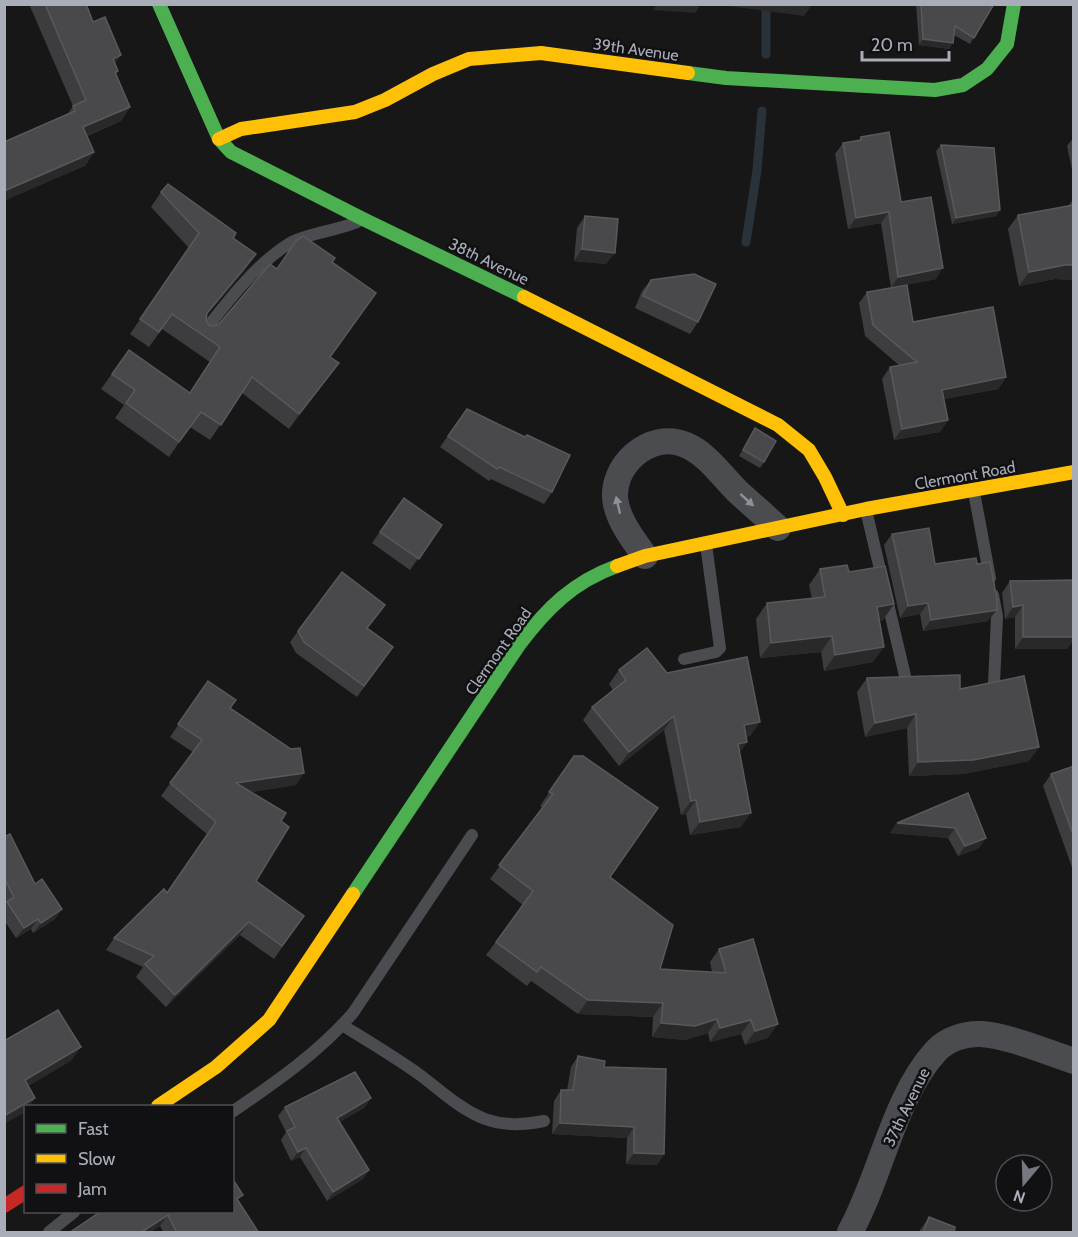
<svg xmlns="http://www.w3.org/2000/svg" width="1078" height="1237" viewBox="0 0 1078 1237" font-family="Cabin,sans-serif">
  <rect width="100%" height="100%" fill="#171717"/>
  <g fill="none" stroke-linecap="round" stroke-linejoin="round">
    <g stroke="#2a3239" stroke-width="9">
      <path d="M766,4V54"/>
      <path d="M746,242L757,170L762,111"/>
    </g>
    <g stroke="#4b4c50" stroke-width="12">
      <path d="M203,333C227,302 256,264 290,243C308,233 336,231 357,222"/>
      <path d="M974,492L990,578"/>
      <path d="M866,510L905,676"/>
      <path d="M993,595L997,616L994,684"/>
      <path d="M684,659L716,652L720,648L706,544"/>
      <path d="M342,1025C368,1041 395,1057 420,1075C440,1090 461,1110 485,1119C505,1126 523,1125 544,1121"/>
      <path d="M232,1112C276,1082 318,1053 353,1013L472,835"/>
      <path d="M49,1232L74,1212"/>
    </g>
    <g stroke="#4b4c50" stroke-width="26">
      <path d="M645,556C634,541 620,523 616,504C608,467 650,429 686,445C707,454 721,475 737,491C750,503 764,515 778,528"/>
      <path d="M850,1232C880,1179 894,1096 936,1051C947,1039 966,1033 981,1034C1010,1036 1046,1052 1074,1061"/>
    </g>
    <g stroke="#4caf50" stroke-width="14">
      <path d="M159,4L219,139L231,152L363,219L524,297"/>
      <path d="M688,73L726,78L935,90L963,85L987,69L1007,44L1014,4"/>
      <path d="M353,894L519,645C547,608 573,582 617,566"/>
    </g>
    <g stroke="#ffc107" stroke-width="14">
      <path d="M219,139L241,129L355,112L385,100L433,74L469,59L541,53L688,73"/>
      <path d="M524,297L778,425L809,450L825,477L843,515"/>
      <path d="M617,566L645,556L866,509L1074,472"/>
      <path d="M158,1106L216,1067L269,1020L353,894"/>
    </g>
    <path stroke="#c62828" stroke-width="14" d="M4,1206L26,1192"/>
  </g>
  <g fill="#3d3d3f">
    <path d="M29,4H86L93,22L121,55L115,63L118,71L116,75L130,107L121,121L87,136L94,152L85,166L67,115L73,106Z"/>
    <path d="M916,4H994L970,44L954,35L949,49L919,45Z"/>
    <path d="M861,137L901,202L936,279L901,286L913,322L1006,377L998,389L944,399L948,420L940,432L894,440L882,379L890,367L900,366L865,336L859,303L867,292L891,288L881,223L848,229L835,154L843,143L859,140Z"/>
    <path d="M1074,137V179L1067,146Z"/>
    <path d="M941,145L1000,210L996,216L952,224L936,151Z"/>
    <path d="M161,192L233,238L246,269L206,316V321L209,325L213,326L219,324L277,269L332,262L330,357L328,378L289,429L242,393L210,440L190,427L169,457L115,418L124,405L101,389L129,350L190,393L210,362L162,329L149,347L130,334L189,248L151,207Z"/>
    <path d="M1074,198V280L1055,279L1019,286L1008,229L1018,215L1068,206Z"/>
    <path d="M585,216L606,264L574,261L577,228Z"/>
    <path d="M651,280L698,322L690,334L635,308L642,291Z"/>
    <path d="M467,409L552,492L544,504L491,479L489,481L440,447Z"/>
    <path d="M755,428L764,462L760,468L739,456Z"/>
    <path d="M404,498L442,525L410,570L372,543Z"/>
    <path d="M892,534L935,564L988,621L923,631L920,614L900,618L884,545Z"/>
    <path d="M820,569L849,572L894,604L883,620L879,621L873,662L824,671L821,652L760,658L756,619L767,603L812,599L809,585Z"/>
    <path d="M1074,580V639L1067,649H1015V617L1005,619L1002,593L1010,581Z"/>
    <path d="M385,605L367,628L393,647L357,697L296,653L290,642L298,631Z"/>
    <path d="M619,670L667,673L760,722L750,736L746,737L747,742L740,752L741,827L690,835L686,814L681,815L664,730L619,766L583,720L592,707L613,690L609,684Z"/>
    <path d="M867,678L960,689L1039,747L1029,761L963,774L909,776L907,728L865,737L857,692Z"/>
    <path d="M208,681L296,785L251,792L281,821L256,881L304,916L274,959L240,935L166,1007L136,977L143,967L106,950L114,938L167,892L207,834L161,796L193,752L170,737Z"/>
    <path d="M574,756L610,877L660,969L712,972L710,962L719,949L768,1038L745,1045L741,1034L710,1042L708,1033L685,1040L652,1037L653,1017L578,1014L531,981L527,986L486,955L523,905L490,879L543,808L540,806Z"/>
    <path d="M1074,766V873L1043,786L1051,774Z"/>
    <path d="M968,793L986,838L979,848L958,856L948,838L890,833L897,823Z"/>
    <path d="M4,837L35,884L62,909L55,919L33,933L31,929L16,938L4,920Z"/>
    <path d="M578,1056L604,1067L664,1154L657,1165L626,1164L627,1138L552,1134L554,1101L561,1090H567L571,1067Z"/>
    <path d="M371,1098L364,1108L339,1122L369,1170L363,1179L327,1201L300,1157L291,1161L281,1140L286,1132L278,1116L285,1107Z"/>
    <path d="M238,1201L259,1233H164L160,1226L149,1233H69Z"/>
    <path d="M929,1217L954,1233H918Z"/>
  </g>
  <g fill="#29292a">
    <path d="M657,4H701L695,13L653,10Z"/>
    <path d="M713,4H807L812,5L804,16Z"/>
    <path d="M923,39L953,43L949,49L919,45Z"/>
    <path d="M121,55L111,69L113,59Z"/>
    <path d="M130,107L121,121L73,141L83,127Z"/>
    <path d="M94,152L85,166L4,201V191Z"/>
    <path d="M1000,210L996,216L952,224L956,218Z"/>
    <path d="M889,212L881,223L848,229L856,218Z"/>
    <path d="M582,249L615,253L606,264L574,261Z"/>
    <path d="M256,254L246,269L196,328L207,313Z"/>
    <path d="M1065,265H1074V280L1055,279L1019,286L1029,272Z"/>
    <path d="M943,268L936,279L891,288L898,277Z"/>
    <path d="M339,363L328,378L289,429L299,414Z"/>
    <path d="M1006,377L998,389L934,401L942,390Z"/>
    <path d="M948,420L940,432L894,440L902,429Z"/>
    <path d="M928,603L920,614L900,618L908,606Z"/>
    <path d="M894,604L883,620L866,623L877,607Z"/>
    <path d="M1023,605L1015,617L1005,619L1013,607Z"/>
    <path d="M997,610L988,621L923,631L931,620Z"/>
    <path d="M832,636L821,652L760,658L771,643Z"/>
    <path d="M1023,637H1074V639L1067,649H1015Z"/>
    <path d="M884,647L873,662L824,671L835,655Z"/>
    <path d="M916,714L907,728L865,737L875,723Z"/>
    <path d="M674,716L664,730L619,766L629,752Z"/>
    <path d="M760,722L750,736L734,739L744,725Z"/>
    <path d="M747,742L737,756L738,744Z"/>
    <path d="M1039,747L1029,761L963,774L909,776L918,762Z"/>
    <path d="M304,773L296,785L228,796L236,783Z"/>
    <path d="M696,800L686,814L681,815L691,801Z"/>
    <path d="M751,813L741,827L690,835L700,822Z"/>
    <path d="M897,823L955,828L948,838L890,833Z"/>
    <path d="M986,838L979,848L958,856L965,846Z"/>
    <path d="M62,909L55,919L33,933L41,923Z"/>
    <path d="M38,919L31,929L16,938L24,928Z"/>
    <path d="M249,922L240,935L166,1007L175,995Z"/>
    <path d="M588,1000L663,1003L653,1017L578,1014Z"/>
    <path d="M717,1019L708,1033L685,1040L652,1037L661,1023Z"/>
    <path d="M751,1020L741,1034L710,1042L720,1028Z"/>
    <path d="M778,1024L768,1038L745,1045L755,1031Z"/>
    <path d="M81,1047L71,1061L15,1094L25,1080Z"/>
    <path d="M35,1098L29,1107H26V1112L4,1124V1116Z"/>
    <path d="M371,1098L364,1108L331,1127L337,1118Z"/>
    <path d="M560,1123L634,1127L627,1138L552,1134Z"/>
    <path d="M306,1148L300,1157L291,1161L298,1152Z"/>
    <path d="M634,1153L664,1154L657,1165L626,1164Z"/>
    <path d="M369,1170L363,1179L327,1201L333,1192Z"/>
    <path d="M168,1215L160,1226L149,1233H140Z"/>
  </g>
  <g fill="#49494c" stroke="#58595d" stroke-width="1.5">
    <path d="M45,4H86L93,22L105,17L121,55L113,59L118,71L115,72L130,107L83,127L94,152L4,191V142L75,111L73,106L86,100Z"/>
    <path d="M921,4H994L974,38L955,26L953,43L923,39Z"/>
    <path d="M889,132L901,202L931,197L943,268L898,277L889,212L856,218L843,143L861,140V137Z"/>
    <path d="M941,145L994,148L1000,210L956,218Z"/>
    <path d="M168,184L236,233L233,238L256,254L207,313L206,321L209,325L213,326L219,324L270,264L277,269L296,241L303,236L335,258L332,262L376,293L330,357L339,363L299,414L252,377L221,425L201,412L179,442L126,403L135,390L112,374L129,350L190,393L220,347L172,314L159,332L140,319L199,233L161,192Z"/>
    <path d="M1074,205V265H1065L1029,272L1018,215Z"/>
    <path d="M585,216L618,219L615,253L582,249Z"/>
    <path d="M694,274L716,284L698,322L643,296L651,280Z"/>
    <path d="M907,285L913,322L993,307L1006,377L942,390L948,420L902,429L890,367L917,362L873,325L867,292Z"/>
    <path d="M467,409L525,437L527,435L570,455L552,492L499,467L497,469L448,436Z"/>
    <path d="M755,428L776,441L764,462L743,450Z"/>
    <path d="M404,498L442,525L419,559L380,532Z"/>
    <path d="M929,528L935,564L976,558L977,564L990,562L997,600V610L931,620L928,603L908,606L892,534Z"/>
    <path d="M847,565L849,572L885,566L894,604L877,607L884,647L835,655L832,636L771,643L767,603L825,597L820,569Z"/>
    <path d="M342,572L385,605L367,628L393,647L364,686L304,642L298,631Z"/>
    <path d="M1074,580V637H1023V605L1013,607L1010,581Z"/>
    <path d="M647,648L667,673L747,657L760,722L744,725L747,742L738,744L751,813L700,822L696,800L691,801L674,716L629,752L592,707L626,680L619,670Z"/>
    <path d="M960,675V689L1024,676L1039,747L973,760L918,762L916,714L875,723L867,678Z"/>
    <path d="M208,681L236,700L230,708L291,749L300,748L304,773L236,783L286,813L281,821L289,827L256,881L304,916L282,946L249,922L175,995L145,964L154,956L114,938L164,889L167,893L216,822L170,783L202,740L178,724Z"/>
    <path d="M574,756H583L658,808L610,877L673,925L660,969L726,973L719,949L753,939L778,1024L755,1031L751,1020L720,1028L717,1019L695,1026L661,1023L663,1003L588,1000L541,967L537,972L496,942L533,891L499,865L553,794L549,792Z"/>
    <path d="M1074,766V837L1051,774Z"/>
    <path d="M968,793L986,838L965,846L955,828L897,823Z"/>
    <path d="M10,834L35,884L42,879L62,909L41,923L38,919L24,928L7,902L14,897L4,878V837Z"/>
    <path d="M58,1010L81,1047L25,1080L35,1098L4,1116V1041Z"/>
    <path d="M578,1056L605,1061L604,1067L666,1069L664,1154L634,1153V1127L560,1123L561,1090H573Z"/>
    <path d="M355,1072L371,1098L337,1118L369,1170L333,1192L306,1148L298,1152L287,1131L295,1127L285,1107Z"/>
    <path d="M232,1178L243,1195L237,1199L259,1233H177L168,1215L140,1233H69L100,1212H232Z"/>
    <path d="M929,1217L955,1227L954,1233H923Z"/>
  </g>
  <defs><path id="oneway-solid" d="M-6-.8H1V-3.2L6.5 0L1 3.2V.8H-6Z" transform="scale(1.5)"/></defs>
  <g fill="#8c9099">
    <use href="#oneway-solid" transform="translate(747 500) rotate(42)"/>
    <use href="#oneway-solid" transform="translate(618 505) rotate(-103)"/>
  </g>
  <g text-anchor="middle" stroke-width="5" stroke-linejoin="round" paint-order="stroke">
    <g font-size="16" fill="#a8adb8" stroke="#111113">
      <text transform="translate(636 49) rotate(8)" y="6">39th Avenue</text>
      <text transform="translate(489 261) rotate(26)" y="6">38th Avenue</text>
      <text transform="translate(965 475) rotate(-10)" y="6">Clermont Road</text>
      <text transform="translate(498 651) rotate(-55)" y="6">Clermont Road</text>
      <text transform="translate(906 1107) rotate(-64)" y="6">37th Avenue</text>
    </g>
  </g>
  <rect width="1078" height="1237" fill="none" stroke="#a8adb8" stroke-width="12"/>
  <rect x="24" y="1105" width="210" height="108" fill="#111113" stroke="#4d4f55" stroke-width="1.5"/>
  <rect x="36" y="1124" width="30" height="9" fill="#4caf50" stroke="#4d4f55" stroke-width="1.5"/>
  <text x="78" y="1135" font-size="18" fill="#a8adb8">Fast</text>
  <rect x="36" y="1154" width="30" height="9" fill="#ffc107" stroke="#4d4f55" stroke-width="1.5"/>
  <text x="78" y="1165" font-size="18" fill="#a8adb8">Slow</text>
  <rect x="36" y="1184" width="30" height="9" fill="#c62828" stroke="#4d4f55" stroke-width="1.5"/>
  <text x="78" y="1195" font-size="18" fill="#a8adb8">Jam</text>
  <g transform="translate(1024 1183) rotate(199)"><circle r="28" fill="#111113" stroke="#4d4f55" stroke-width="1.5"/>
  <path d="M0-4.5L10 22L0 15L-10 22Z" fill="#757880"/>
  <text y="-9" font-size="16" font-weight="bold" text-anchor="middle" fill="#a8adb8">N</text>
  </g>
  <path d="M862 51v9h87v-9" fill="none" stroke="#a8adb8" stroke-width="3"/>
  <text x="871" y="51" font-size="18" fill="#a8adb8" stroke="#111113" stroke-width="4.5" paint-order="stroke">20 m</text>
</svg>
